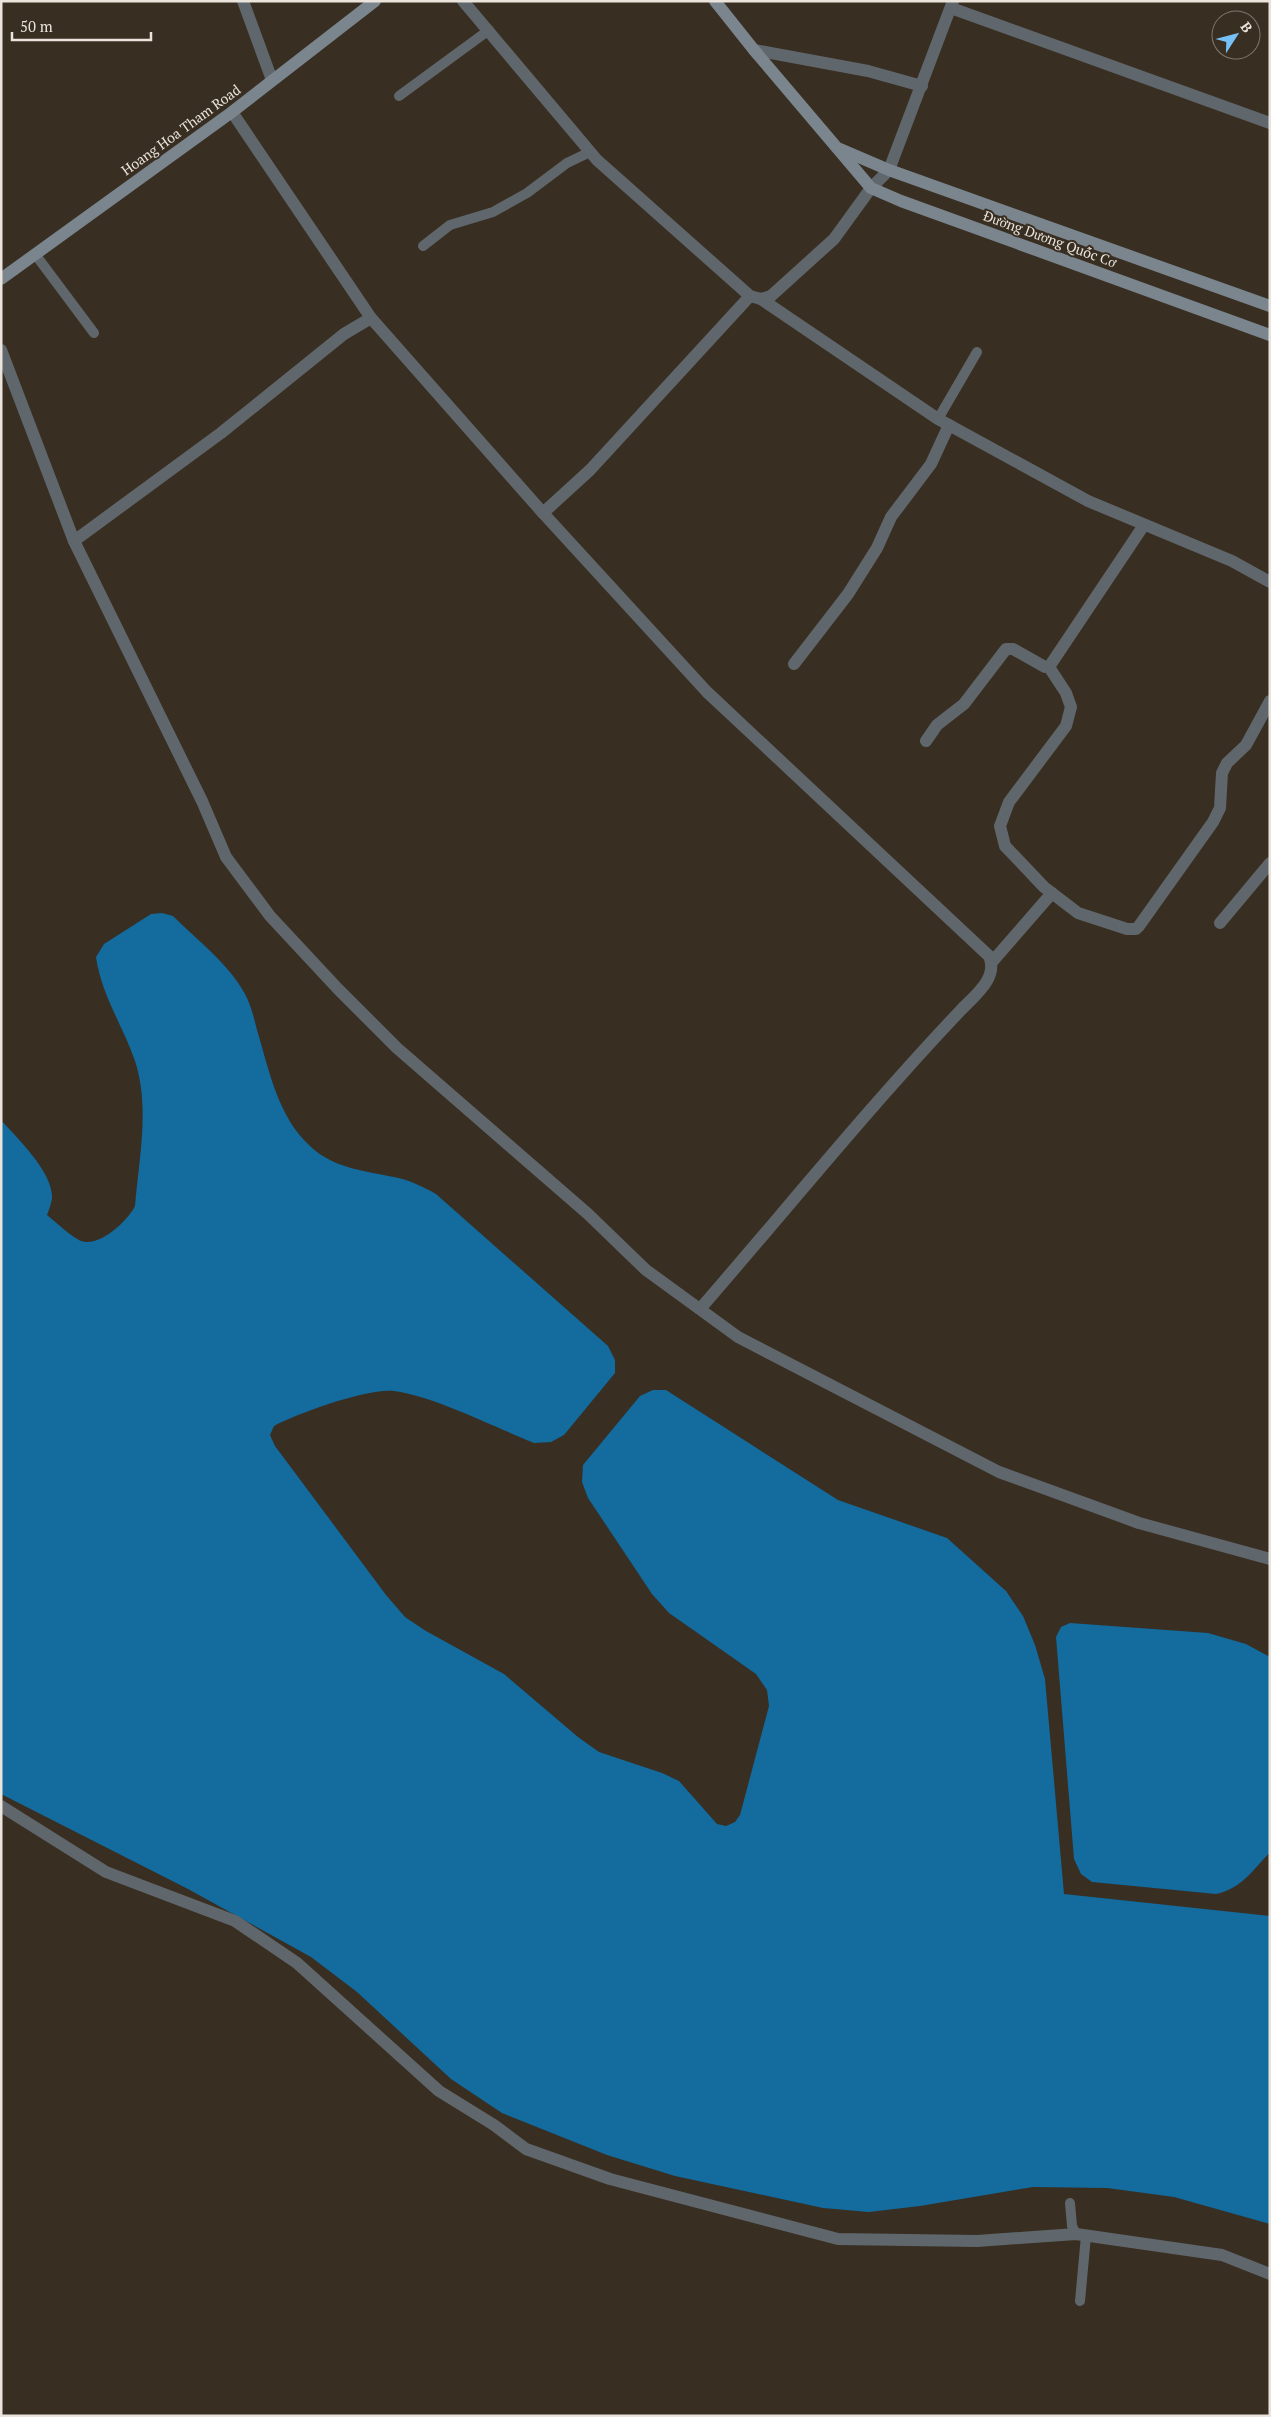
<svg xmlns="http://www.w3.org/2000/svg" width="1271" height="2417" viewBox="0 0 1271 2417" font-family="'PT Serif',serif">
  <rect width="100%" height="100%" fill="#382e22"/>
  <g fill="#136b9e">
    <path d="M162,913L173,916C197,940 229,964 245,994C251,1005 254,1018 257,1030C269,1070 278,1117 310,1146C333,1168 364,1171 394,1177C409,1180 422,1186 436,1194L608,1346L615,1360V1373L564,1435L551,1442L534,1443C494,1427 436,1397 394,1391C368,1388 298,1413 274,1426L270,1435L275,1446L386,1595L405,1617L426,1631L504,1674L578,1737L599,1752L662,1773L679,1781L717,1824L726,1826L735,1822L740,1815L769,1706L767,1690L756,1674L669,1613L652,1594L588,1498L582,1482L583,1465L640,1396L653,1390H666L838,1500L947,1538L1006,1591L1023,1616L1035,1645L1045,1679L1064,1894L1270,1916V2224L1174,2197L1107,2188L1033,2187L920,2206L869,2212L823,2208L675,2176L607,2155L502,2113L451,2079L357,1992L311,1957L188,1889L1,1794V1120C17,1138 54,1173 52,1199C51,1204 49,1210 47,1215C57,1223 68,1234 79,1240C97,1250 128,1221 135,1206C139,1158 150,1107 135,1061C123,1026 101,994 96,957L104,944L151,914Z"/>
    <path d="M1070,1623L1208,1633L1246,1644L1270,1657V1852C1253,1870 1241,1889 1216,1894L1092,1882L1081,1874L1074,1859L1056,1637L1061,1627Z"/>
  </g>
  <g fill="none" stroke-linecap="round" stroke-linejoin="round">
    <g stroke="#60676c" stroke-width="10">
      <path d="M399,96L489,30"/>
      <path d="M423,246L450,225L493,212L527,193L567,163L590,152"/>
      <path d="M35,254L94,333"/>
      <path d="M938,419L977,352"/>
      <path d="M1070,2203L1072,2226L1076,2234"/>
      <path d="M1080,2301L1086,2236"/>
    </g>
    <g stroke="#60676c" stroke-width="12">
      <path d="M243,1L272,80"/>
      <path d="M463,1L597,160L750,296L761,299L771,296L834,239L871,188L889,170L953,1"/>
      <path d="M951,8L1270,123"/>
      <path d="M754,50L868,71L922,86"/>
      <path d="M232,112L371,318L543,513L590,470L750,296"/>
      <path d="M761,299L938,419L1088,501L1232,561L1270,582"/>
      <path d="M1,350L74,541L202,801L226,857L270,916L338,989L397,1048L588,1214L646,1270L738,1337L999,1472L1139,1523L1270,1559"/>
      <path d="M543,513L707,692L989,956C999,978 974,996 960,1011C869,1107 786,1210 700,1309"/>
      <path d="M74,541L221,433L344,334L371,318"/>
      <path d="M794,664L848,594L877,548L891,517L931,464L949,425"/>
      <path d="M1049,667L1066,693L1071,707L1066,726L1009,802L1000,826L1005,846L1044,887L1078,913L1127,929H1136L1139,926L1213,822L1220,808L1222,773L1227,763L1246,745L1270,701"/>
      <path d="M926,741L937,725L964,704L1006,649H1013L1045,667H1049L1144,525"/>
      <path d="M1220,923L1270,863"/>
      <path d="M992,962L1052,893"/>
      <path d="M1,1806L106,1872L235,1921L297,1963L439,2091L494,2125L526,2149L610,2179L838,2239L977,2241L1076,2234L1222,2255L1270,2274"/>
    </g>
    <g stroke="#7a858d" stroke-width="12">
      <path d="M715,1L754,50L871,188L901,201L1270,335"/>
      <path d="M840,149L889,170L1270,306"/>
      <path d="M1,279L232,112L375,1"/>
    </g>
  </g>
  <g text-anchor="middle" stroke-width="4" stroke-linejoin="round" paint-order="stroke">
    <g font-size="14" fill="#ebe4dc" stroke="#382e22">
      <text transform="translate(181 130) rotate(-36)" y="5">Hoang Hoa Tham Road</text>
      <text transform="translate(1050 239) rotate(20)" y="5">Đường Dương Quốc Cơ</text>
    </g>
  </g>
  <rect width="1271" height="2417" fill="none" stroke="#ebe4dc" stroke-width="5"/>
  <g transform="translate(1236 35) rotate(54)"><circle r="24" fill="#382e22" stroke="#80776c"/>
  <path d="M0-4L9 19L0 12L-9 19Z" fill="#75c0f6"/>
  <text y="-8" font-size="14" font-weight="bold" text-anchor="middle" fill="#ebe4dc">B</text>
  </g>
  <path d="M12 32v8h139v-8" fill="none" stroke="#ebe4dc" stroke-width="2.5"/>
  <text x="20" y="32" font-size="15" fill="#ebe4dc" stroke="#382e22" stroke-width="4" paint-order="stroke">50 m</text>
</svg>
